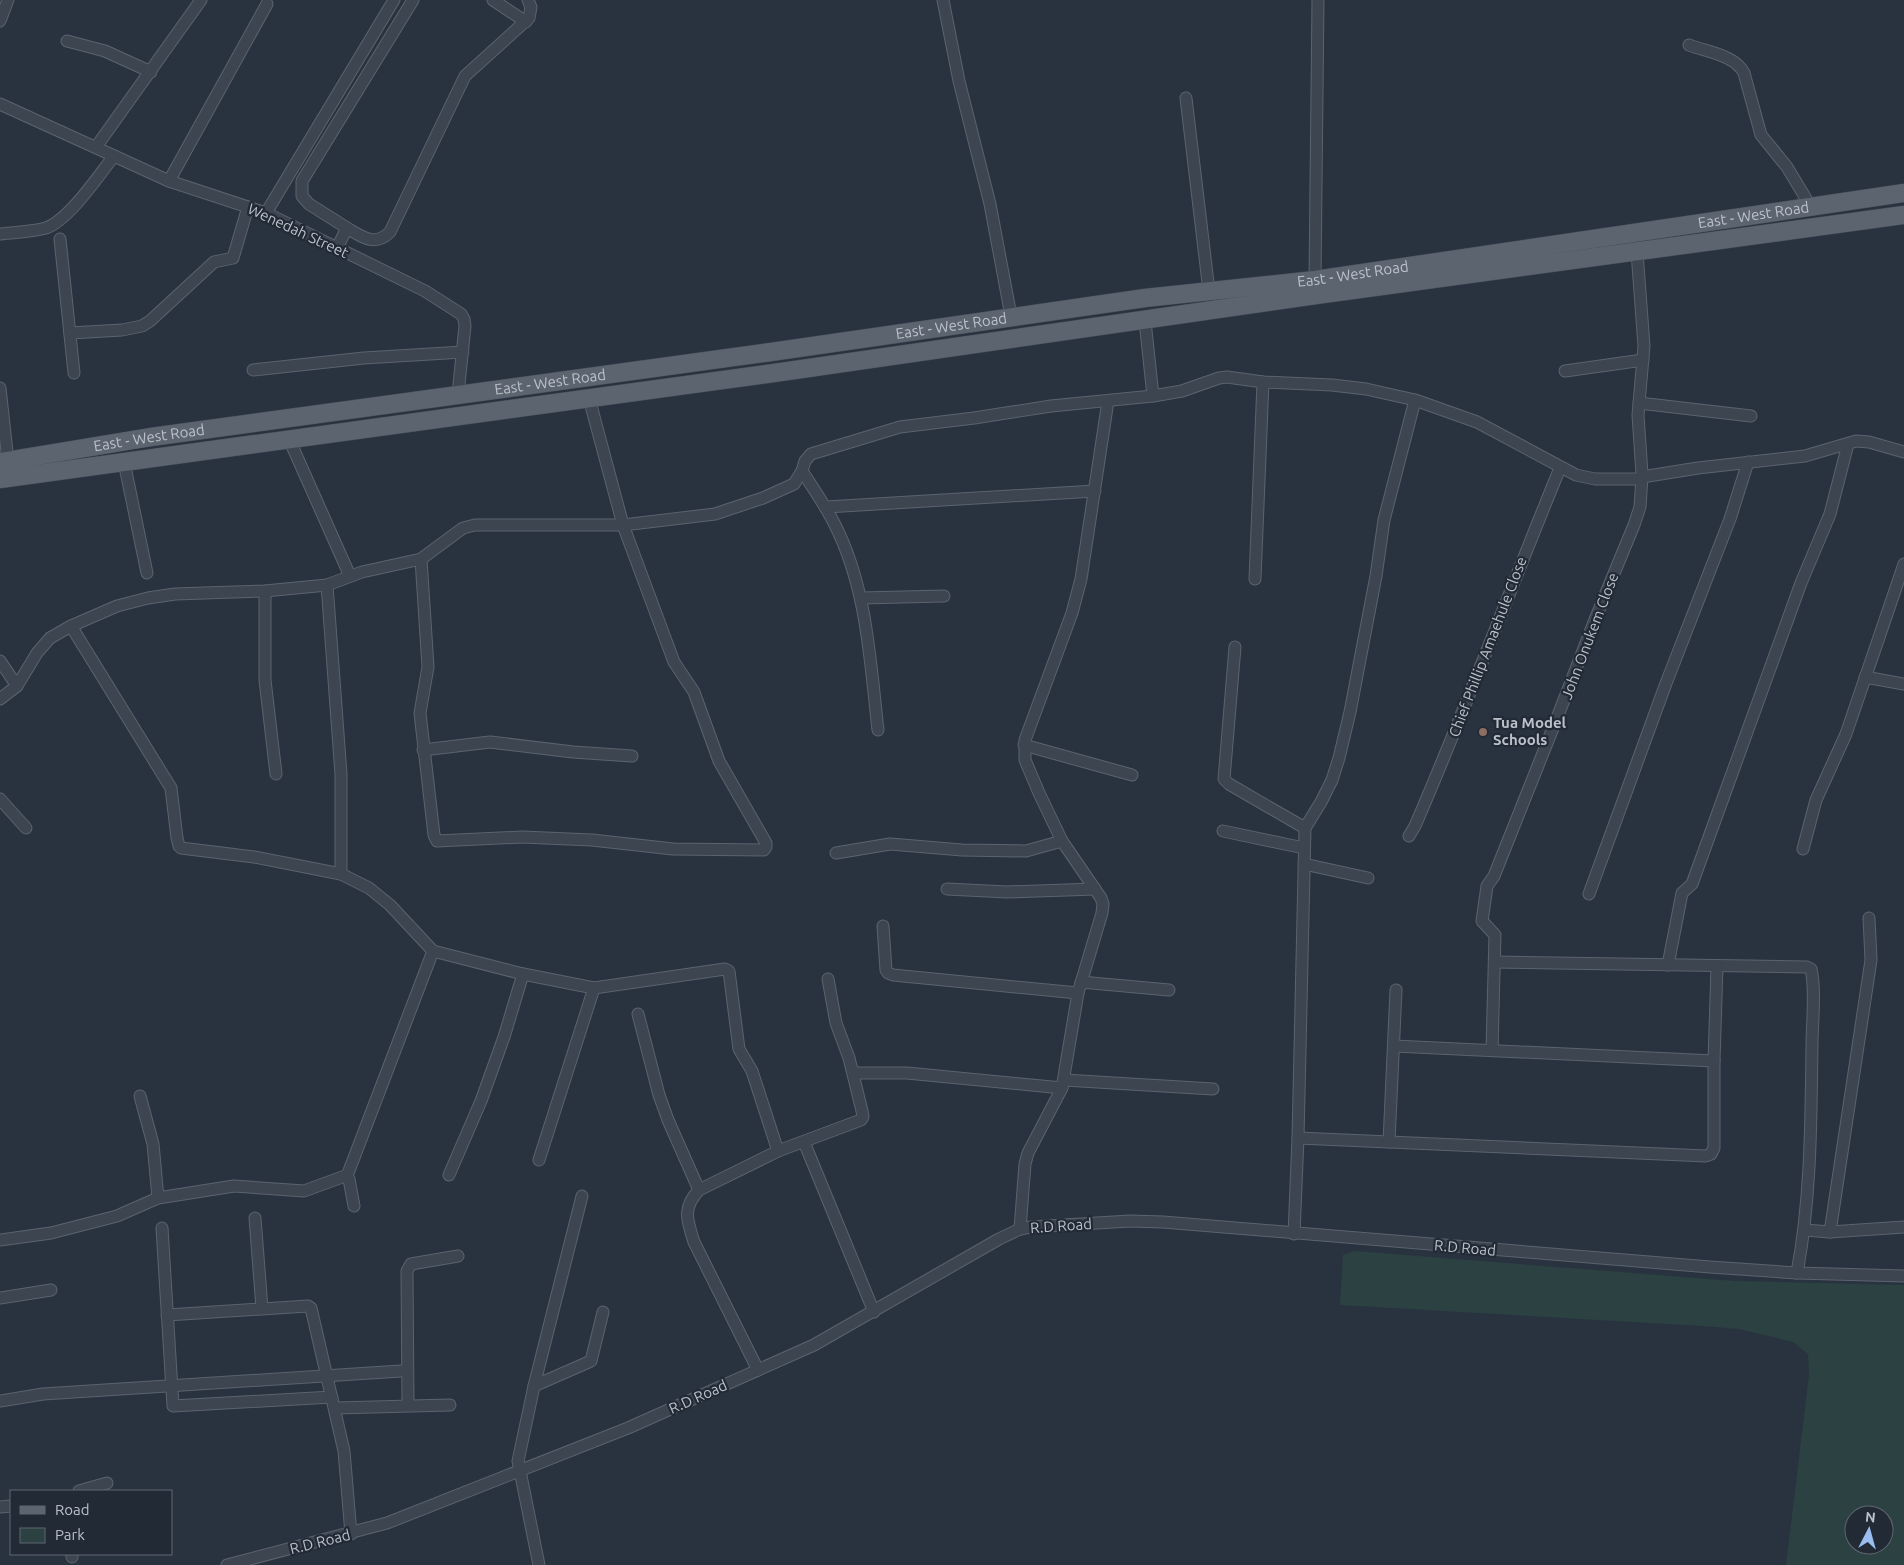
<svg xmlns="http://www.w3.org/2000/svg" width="1904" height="1565" viewBox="0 0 1904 1565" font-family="Ubuntu,sans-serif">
  <rect width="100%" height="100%" fill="#293340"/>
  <path fill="#2c4142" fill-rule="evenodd" d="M1355,1251L1734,1281L1904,1285V1565H1786L1809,1375L1808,1354L1793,1342L1739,1329L1703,1326L1340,1305L1343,1255ZM1854,1515H1884V1545H1854Z"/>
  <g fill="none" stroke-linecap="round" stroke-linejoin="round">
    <defs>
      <g id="minor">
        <path d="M493,0L526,22"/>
        <path d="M943,0L959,81L990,204L1011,316"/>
        <path d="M0,21L8,0"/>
        <path d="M67,41L105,51L151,72"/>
        <path d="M1689,45C1707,52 1735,55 1744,73L1761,135L1787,167L1811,207"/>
        <path d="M1186,98L1209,291"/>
        <path d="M0,104L169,181L266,213L425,291L461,314L464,319L465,326L458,394"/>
        <path d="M96,147L201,0"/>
        <path d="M169,181L267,4"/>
        <path d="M266,213L394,0"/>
        <path d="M347,228L309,204L302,196V181L413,0"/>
        <path d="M0,234C15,232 32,232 46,228C69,220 99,175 114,156"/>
        <path d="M60,239L74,373"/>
        <path d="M337,248L347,228C362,237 375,247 390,232L465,76L529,18L531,7L528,0"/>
        <path d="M1315,280L1318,0"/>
        <path d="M1145,321L1153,396"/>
        <path d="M70,333L122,330L142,326L150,321L214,262L233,258L248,207"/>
        <path d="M253,370L364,358L463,352"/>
        <path d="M1565,371L1643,360"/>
        <path d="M0,388L8,461"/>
        <path d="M1639,403L1751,416"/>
        <path d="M289,439L350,576"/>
        <path d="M124,462L147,573"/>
        <path d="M802,471C813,488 825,505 834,523C867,587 870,660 878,730"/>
        <path d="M826,507L1095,491"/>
        <path d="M421,559L428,667L420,713L421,722L434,835L437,841L522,837L592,840L673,849L764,850L766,847V843L719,761L694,692L674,662L623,525L589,398"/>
        <path d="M1255,579L1263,382"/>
        <path d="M327,585L341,774V874"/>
        <path d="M265,591V680L276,774"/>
        <path d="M861,598L944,596"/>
        <path d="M71,626L171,788L177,838L179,846L181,848L254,857L341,874L369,888L390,905L433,951L523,974L594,988L725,969L729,971L739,1049L752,1071L778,1151"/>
        <path d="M1235,647L1224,779L1229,784L1305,828"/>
        <path d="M0,661L17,686"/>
        <path d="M1865,677L1904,684"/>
        <path d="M0,699L17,686L37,653L50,638L71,626L117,606L148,598L175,594L265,591L327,585L362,572L421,559L463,528L475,525H623L715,514L763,498L794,484L802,471L805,461L811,454L900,427L974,418L1051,406L1153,396L1182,391L1219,378L1227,377L1263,382L1332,385L1366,389L1415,400L1477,422L1576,475L1595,479H1639L1642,477V474L1638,415L1644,346L1637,252"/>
        <path d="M1024,745L1132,775"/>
        <path d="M423,750L490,742L573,752L632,756"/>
        <path d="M0,799L26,828"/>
        <path d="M1223,831L1304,848"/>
        <path d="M1409,836L1415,826C1466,708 1511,587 1560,468"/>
        <path d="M1803,849L1816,800L1846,734L1904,564"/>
        <path d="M836,853L890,844L962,850L1026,851L1062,841"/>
        <path d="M1304,864L1368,878"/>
        <path d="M947,889L1007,892L1095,889"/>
        <path d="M1589,894L1665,686L1730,519L1748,462"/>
        <path d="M883,926L886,970L888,973L893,975L1078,993"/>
        <path d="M1495,962L1807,967L1811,969C1816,989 1812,1024 1812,1045C1811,1122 1811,1198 1797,1273"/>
        <path d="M1668,965L1682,893L1692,884L1801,583L1830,514L1848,444"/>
        <path d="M1081,982L1169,990"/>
        <path d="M638,1014L659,1095L668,1120L699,1190"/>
        <path d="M1394,1046L1714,1061"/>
        <path d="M1492,1050L1495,935L1482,921L1487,886L1494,876L1557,718L1594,622L1634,525L1640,507L1642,477L1698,468L1805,456L1856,441L1869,442L1904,452"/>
        <path d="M853,1073H907L1062,1088"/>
        <path d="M1064,1080L1213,1089"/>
        <path d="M140,1096L153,1144L158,1198"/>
        <path d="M1298,1138L1706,1156L1711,1154L1714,1148V1061L1717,966"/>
        <path d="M804,1142L874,1312"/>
        <path d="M1389,1142L1396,990"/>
        <path d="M539,1160L594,988"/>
        <path d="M449,1175L481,1101L504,1037L523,974"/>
        <path d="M354,1206L349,1179L347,1176L433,951"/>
        <path d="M255,1218L262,1308"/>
        <path d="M162,1228L173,1406L332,1397"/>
        <path d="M1020,1229L1025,1164L1028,1153L1062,1088L1078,993L1102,913L1103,904L1101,898L1062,841L1039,793L1025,760V740L1072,613L1081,579L1108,401"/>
        <path d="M1805,1230L1830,1232L1904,1227"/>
        <path d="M1830,1232L1871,960L1869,918"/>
        <path d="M1294,1234L1298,1138L1305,828L1321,802L1332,780L1339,758L1350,712L1376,576L1384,520L1415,400"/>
        <path d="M0,1240L51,1233L117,1216L158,1198L234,1186L304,1191L345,1176H347"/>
        <path d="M0,1298L51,1290"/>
        <path d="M167,1315L308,1306L311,1308L344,1451L351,1534"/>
        <path d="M758,1370L694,1242C687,1220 682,1208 699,1190L778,1151L861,1120L863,1117L862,1111L849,1058L836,1023L828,979"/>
        <path d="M534,1386L591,1361L603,1312"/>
        <path d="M0,1401L43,1394L401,1371"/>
        <path d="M408,1405L407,1271L411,1264L458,1256"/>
        <path d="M335,1408L450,1405"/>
        <path d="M79,1491L107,1483"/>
        <path d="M0,1507L11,1506"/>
        <path d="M72,1554V1557"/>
        <path d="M227,1565L387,1523L628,1428L814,1345L999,1239L1020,1229L1031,1227L1130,1221L1163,1222L1710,1267L1797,1273L1904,1276"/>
        <path d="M539,1565L518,1461L534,1386L582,1196"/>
      </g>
      <g id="primary">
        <path id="s1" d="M0,462L151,437L764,353L1145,298L1315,280L1904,193"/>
        <path d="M0,479L767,374L1316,295L1904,215"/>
      </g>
    </defs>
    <use href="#minor" stroke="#5b636e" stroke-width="13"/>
    <use href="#primary" stroke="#474e5a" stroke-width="19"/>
    <use href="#minor" stroke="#3d4550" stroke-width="11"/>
    <use href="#primary" stroke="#5c6470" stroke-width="18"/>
  </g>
  <circle fill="#8d6e63" stroke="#222a36" stroke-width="2" cx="1483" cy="732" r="5"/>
  <g text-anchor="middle" stroke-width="4.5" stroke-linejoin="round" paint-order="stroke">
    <g font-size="15" fill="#bac1ca" stroke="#222a36">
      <text dy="5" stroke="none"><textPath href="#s1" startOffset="1771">East - West Road</textPath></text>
      <text transform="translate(298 231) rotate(25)" y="5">Wenedah Street</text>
      <text dy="5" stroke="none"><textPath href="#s1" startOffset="1366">East - West Road</textPath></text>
      <text dy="5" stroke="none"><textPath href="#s1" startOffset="961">East - West Road</textPath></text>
      <text dy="5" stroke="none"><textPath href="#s1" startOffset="556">East - West Road</textPath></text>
      <text dy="5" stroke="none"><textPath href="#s1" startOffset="151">East - West Road</textPath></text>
      <text transform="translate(1590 636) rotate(-69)" y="5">John Onukem Close</text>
      <text transform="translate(1488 647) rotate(-69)" y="5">Chief Phillip Amaehule Close</text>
      <text transform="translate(1061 1226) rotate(-4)" y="5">R.D Road</text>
      <text transform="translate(1465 1248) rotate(5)" y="5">R.D Road</text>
      <text transform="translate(698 1397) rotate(-24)" y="5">R.D Road</text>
      <text transform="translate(320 1542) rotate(-14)" y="5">R.D Road</text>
    </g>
    <g font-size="15" font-weight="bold" fill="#bac1ca" stroke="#222a36" text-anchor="start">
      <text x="1493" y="728">Tua Model<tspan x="1493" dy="17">Schools</tspan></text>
    </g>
  </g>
  <rect x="10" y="1490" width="162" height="65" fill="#222a36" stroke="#5f6671"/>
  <rect x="20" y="1506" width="25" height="8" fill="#5c6470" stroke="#5f6671"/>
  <text x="55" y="1515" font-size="15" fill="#bac1ca">Road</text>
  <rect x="20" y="1528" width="25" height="15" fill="#2c4142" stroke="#5f6671"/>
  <text x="55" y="1540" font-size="15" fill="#bac1ca">Park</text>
  <g transform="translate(1869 1530) rotate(6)"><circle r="24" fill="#222a36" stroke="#5f6671"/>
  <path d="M0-4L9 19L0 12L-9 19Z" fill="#9bbcef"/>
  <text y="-8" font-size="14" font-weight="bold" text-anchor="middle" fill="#bac1ca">N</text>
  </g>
</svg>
